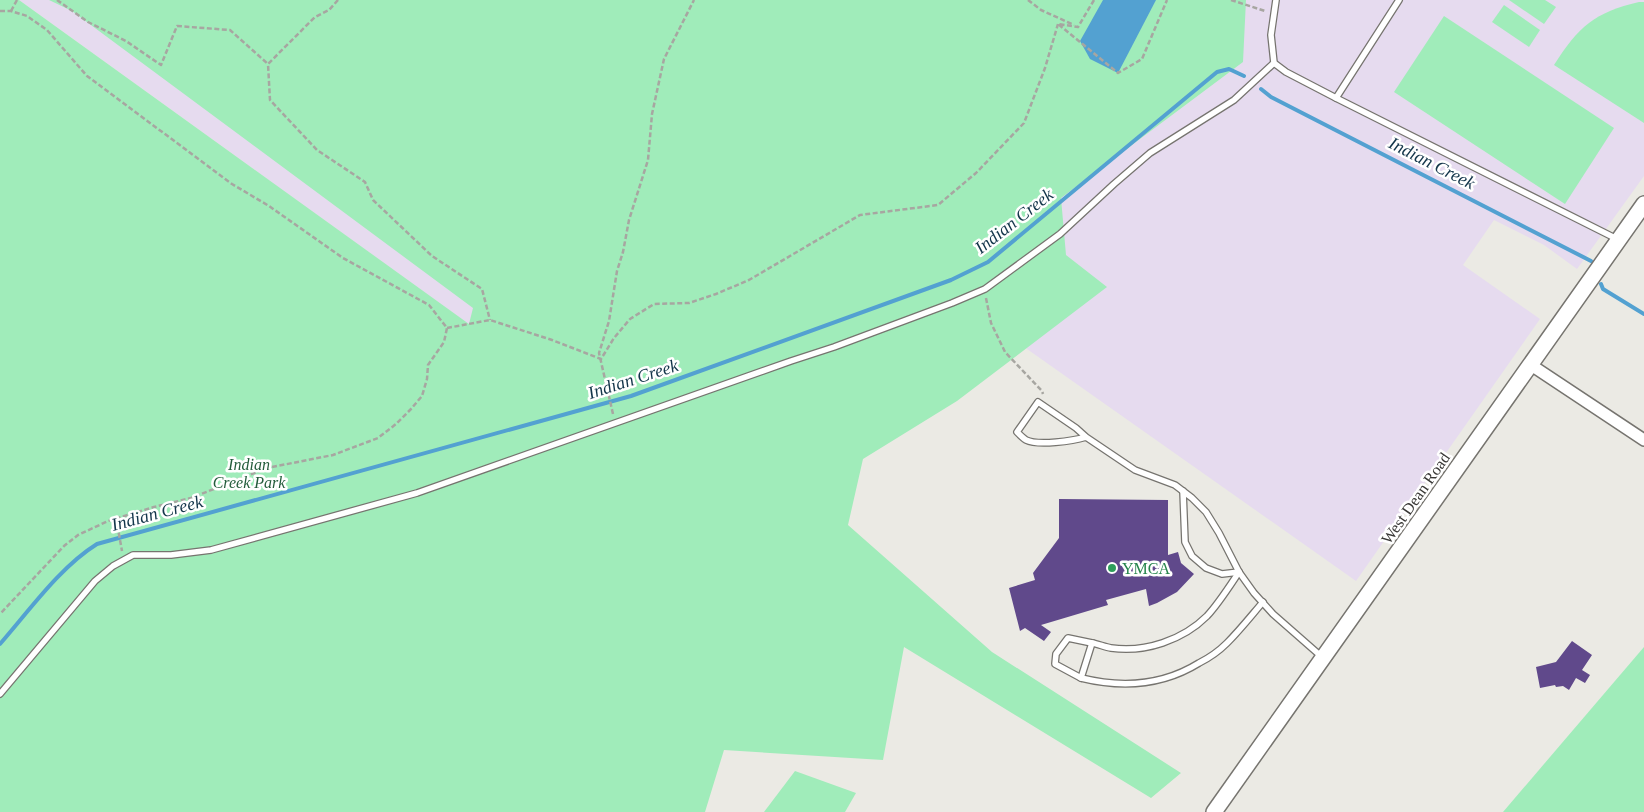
<svg xmlns="http://www.w3.org/2000/svg" width="1644" height="812" viewBox="0 0 1644 812" font-family="Georgia,serif">
  <rect width="100%" height="100%" fill="#ebeae4"/>
  <path fill="#e6dbef" d="M19,0H1644V176L1577,269L1544,245L1494,220L1463,265L1540,319L1356,581L1010,337L714,501Z"/>
  <g fill="#a0ecba">
    <path d="M0,0H19L469,324L473,308L72,11L49,0H1246L1243,62L1061,198L1066,255L1107,287L957,401L863,459L848,525L992,652L1181,773L1151,798L904,647L883,760L724,750L705,812H0Z"/>
    <path d="M1509,0H1545L1556,7L1544,24Z"/>
    <path d="M1639,2H1644V123L1554,65C1578,27 1595,12 1639,2Z"/>
    <path d="M1504,5L1540,30L1529,47L1492,22Z"/>
    <path d="M1444,16L1614,128L1565,204L1394,92Z"/>
    <path d="M1644,647V812H1503Z"/>
    <path d="M795,771L856,793L845,812H764Z"/>
  </g>
  <path fill="#53a1d1" d="M1103,0H1156L1118,73L1090,59L1080,41Z"/>
  <g fill="none" stroke-linecap="round" stroke-linejoin="round">
    <g stroke="#53a1d1" stroke-width="4">
      <path d="M1261,89L1271,97L1591,261"/>
      <path d="M1601,284L1603,289L1644,314"/>
      <path d="M0,644C29,611 60,567 97,544L631,396L951,280L988,262L1217,72L1229,69L1244,76"/>
    </g>
  </g>
  <g fill="#60498b">
    <path d="M1059,499L1168,500V555L1178,552L1181,563L1194,574L1177,592L1157,603L1149,606L1146,589L1106,600L1108,605L1041,625L1051,632L1044,641L1025,628L1020,631L1009,588L1035,580L1033,573L1059,538Z"/>
    <path d="M1572,641L1592,655L1582,670L1590,675L1585,683L1576,678L1569,690L1563,686L1556,687L1555,685L1540,688L1536,667L1556,662Z"/>
  </g>
  <g fill="none" stroke-linecap="round" stroke-linejoin="round">
    <defs>
      <g id="lane">
        <path d="M1276,0L1271,35L1274,63L1286,72L1336,98L1617,239"/>
        <path d="M1336,98L1399,0"/>
        <path d="M1086,437C1073,441 1038,446 1026,440C1023,438 1020,435 1017,432L1038,402L1076,428L1086,437L1135,470L1175,485L1192,498L1206,512L1219,533L1239,572L1254,593L1273,614L1322,657"/>
        <path d="M1183,491L1185,542L1192,556L1206,568L1222,574L1239,572"/>
        <path d="M1239,572C1229,587 1219,603 1207,616C1183,640 1145,653 1111,648C1105,647 1098,644 1092,643L1081,678C1122,688 1162,686 1199,663C1209,658 1219,651 1227,643C1240,630 1251,616 1263,602"/>
        <path d="M1081,678L1055,664L1056,654L1068,638L1092,643"/>
        <path d="M0,694L95,581L113,566L133,555H171L211,550L417,493L791,361L834,347L952,303L985,289L1060,234L1114,184L1150,153L1234,100L1274,63"/>
      </g>
      <path id="street" d="M1531,365L1644,440"/>
      <path id="secondary" d="M1214,812L1644,204"/>
    </defs>
    <use href="#lane" stroke="#76746f" stroke-width="8"/>
    <use href="#street" stroke="#76746f" stroke-width="14"/>
    <use href="#secondary" stroke="#76746f" stroke-width="18"/>
    <g stroke="#a7a6a1" stroke-width="2.5" stroke-dasharray="5 2.5" stroke-linecap="butt">
      <path d="M57,0L88,22L126,41L161,65L177,26L230,30L268,64"/>
      <path d="M338,0L329,10L315,17L268,64L270,100L317,150L365,182L373,200L432,256L482,289L490,320"/>
      <path d="M1028,0L1041,10L1074,25"/>
      <path d="M1094,0L1078,27L1058,24L1118,73L1142,59L1167,0"/>
      <path d="M1231,0L1265,11"/>
      <path d="M0,11H11L27,16L47,30L87,76L232,184L269,206L343,258L429,305L447,328L444,342L428,365L427,379L422,396L411,409L396,424L378,438L333,455L267,468L191,498L154,507L108,521L78,535L64,546L0,614"/>
      <path d="M11,11L17,0"/>
      <path d="M986,298L991,323L1005,352L1042,391L1043,394"/>
      <path d="M447,328L490,320L552,340L601,359L614,338L630,319L654,304L689,303L716,294L749,280L860,215L938,205L976,173L1024,123L1045,68L1058,24"/>
      <path d="M613,414L599,353L609,321L617,271L623,252L629,220L648,160L652,114L664,59L694,0"/>
      <path d="M116,518L122,551"/>
    </g>
    <use href="#lane" stroke="#fff" stroke-width="5.5"/>
    <use href="#street" stroke="#fff" stroke-width="11"/>
    <use href="#secondary" stroke="#fff" stroke-width="15"/>
  </g>
  <circle fill="#2e9e5b" stroke="#fff" stroke-width="2" cx="1112" cy="568" r="5"/>
  <g text-anchor="middle" stroke-width="5" stroke-linejoin="round" paint-order="stroke">
    <g font-size="16" font-style="italic" fill="#235c3b" stroke="#fff">
      <text x="249" y="470">Indian<tspan x="249" dy="18">Creek Park</tspan></text>
    </g>
    <g font-size="16" fill="#383735" stroke="#fff">
      <text transform="translate(1415 498) rotate(-55)" y="6">West Dean Road</text>
    </g>
    <g font-size="16" fill="#27864d" stroke="#fff" text-anchor="start">
      <text x="1122" y="574">YMCA</text>
    </g>
    <g font-size="18" font-style="italic" fill="#13354a" stroke="#fff">
      <text transform="translate(1432 163) rotate(27)" y="6">Indian Creek</text>
      <text transform="translate(1014 221) rotate(-38)" y="6">Indian Creek</text>
      <text transform="translate(633 379) rotate(-18)" y="6">Indian Creek</text>
      <text transform="translate(157 513) rotate(-15)" y="6">Indian Creek</text>
    </g>
  </g>
</svg>
